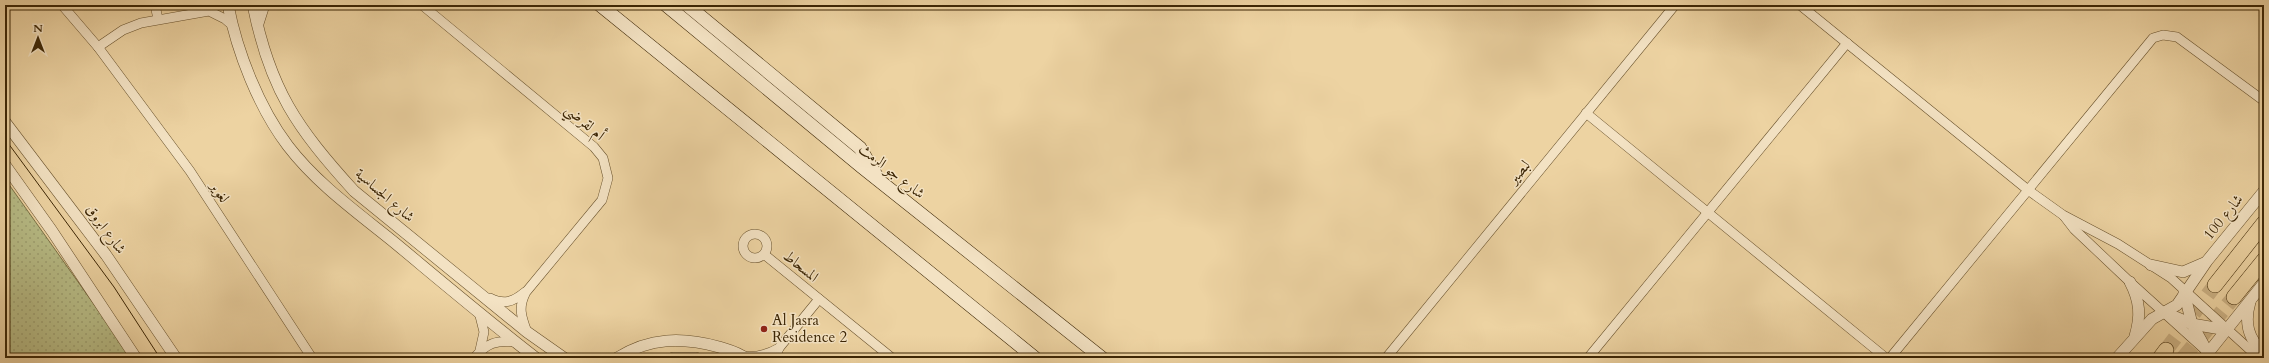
<svg xmlns="http://www.w3.org/2000/svg" width="2269" height="363" viewBox="0 0 2269 363" font-family="Cardo,Amiri,serif">
  <defs>
    <pattern id="green-dots" width="8" height="8" patternUnits="userSpaceOnUse"><rect width="8" height="8" fill="#b7bc86"/><path d="M2 2h.1M6 6h.1" fill="none" stroke="#9ea172" stroke-width="1.8" stroke-linecap="round"/></pattern>
  </defs>
  <rect width="100%" height="100%" fill="#edd3a2"/>
  <filter id="stains"><feTurbulence type="fractalNoise" baseFrequency=".005" numOctaves="4"/><feColorMatrix values="0 0 0 0 .2 0 0 0 0 .09 0 0 0 0 .02 0 0 0 .5 -.17"/></filter>
  <radialGradient id="worn" r=".72"><stop offset=".6" stop-color="#630" stop-opacity="0"/><stop offset="1" stop-color="#630" stop-opacity=".3"/></radialGradient>
  <path fill="url(#green-dots)" stroke="#7a7146" d="M5,179L120,341L131,358H5Z"/>
  <g fill="none" stroke-linecap="round" stroke-linejoin="round">
    <g stroke="#cab083" stroke-width="15" stroke-dasharray="15 8" stroke-linecap="butt">
      <path d="M2166,350L2215,285"/>
      <path d="M2183,358L2234,297"/>
    </g>
    <defs>
      <g id="minor">
        <path d="M62,5L98,47L190,171L312,358"/>
        <path d="M155,5L158,19"/>
        <path d="M422,5L594,147L603,158L608,178L602,200L526,292C518,307 521,316 527,332"/>
        <path d="M1800,5L2028,190L2063,215L2118,244L2171,278L2259,358"/>
        <path d="M258,27L265,5"/>
        <path d="M98,47L123,30L141,23L209,11L225,19L232,25"/>
        <path d="M1586,113L1886,358"/>
        <path d="M2064,216L2074,229L2130,282L2214,358"/>
        <circle cx="755" cy="246" r="12"/>
        <path d="M765,255L892,358"/>
        <path d="M490,298C504,305 513,302 525,292"/>
        <path d="M479,312L484,332L480,350"/>
        <path d="M742,356C756,358 767,355 779,348"/>
        <path d="M474,358C487,343 496,340 515,342"/>
        <path d="M775,358L779,348L819,299"/>
        <path d="M1386,358L1675,5"/>
        <path d="M1588,358L1847,43"/>
        <path d="M1890,358L2153,38L2163,35L2177,37L2264,101"/>
      </g>
      <g id="tertiary">
        <path d="M228,5C237,52 259,108 288,146C317,184 358,213 395,243C442,282 488,321 536,358"/>
        <path d="M253,5C270,90 297,128 354,191L527,332L564,358"/>
        <path d="M5,122L106,255L176,358"/>
        <path d="M5,165L52,231L136,358"/>
        <path d="M2151,265L2183,272L2204,263"/>
        <path d="M2130,282C2140,301 2141,316 2135,336"/>
        <path d="M2184,292L2192,324L2208,353"/>
        <path d="M2250,302C2244,323 2248,339 2264,353"/>
        <path d="M2164,312L2192,324L2227,330"/>
        <path d="M617,358C650,337 683,337 719,347C728,350 738,352 745,358"/>
        <path d="M673,358H696"/>
        <path d="M2117,358L2152,319L2177,305L2207,261L2264,191"/>
        <path d="M2204,358L2264,283"/>
      </g>
      <g id="secondary">
        <path d="M600,5L1035,358"/>
        <path d="M666,5L862,167L1102,358"/>
        <path d="M687,5L860,148L876,175"/>
      </g>
      <g id="trunk">
        <path d="M2215,285L2264,223"/>
        <path d="M2234,297L2264,260"/>
        <path d="M2160,358L2166,350"/>
      </g>
    </defs>
    <use href="#minor" stroke="#68512c" stroke-width="10"/>
    <use href="#tertiary" stroke="#68512c" stroke-width="12"/>
    <use href="#secondary" stroke="#3c2605" stroke-width="14"/>
    <use href="#trunk" stroke="#3c2605" stroke-width="16"/>
    <use href="#minor" stroke="#f3e2c3" stroke-width="9"/>
    <use href="#tertiary" stroke="#f3e2c3" stroke-width="11"/>
    <use href="#secondary" stroke="#f3e2c3" stroke-width="13"/>
    <use href="#trunk" stroke="#edd3a2" stroke-width="15"/>
    <path stroke="#3c2605" stroke-width="1" d="M5,139L114,287L160,358"/>
  </g>
  <circle fill="#8f2418" stroke="#f3e2c3" stroke-width="1.5" cx="764" cy="329" r="4"/>
  <g text-anchor="middle" stroke-width="3" stroke-linejoin="round" paint-order="stroke">
    <g font-size="15" fill="#3c2605" stroke="#f3e2c3">
      <text transform="translate(585 122) rotate(41)" y="5">أم لقرضي</text>
      <text transform="translate(892 171) rotate(38)" y="5">شارع جو الرمث</text>
      <text transform="translate(1519 172) rotate(-50)" y="5">لبصير</text>
      <text transform="translate(220 192) rotate(57)" y="5">لغوير</text>
      <text transform="translate(385 195) rotate(41)" y="5">شارع الجساسية</text>
      <text transform="translate(2223 217) rotate(-51)" y="5">شارع 100</text>
      <text transform="translate(106 229) rotate(54)" y="5">شارع ابروق</text>
      <text transform="translate(801 266) rotate(39)" y="5">المسحاط</text>
    </g>
    <g font-size="15" fill="#3c2605" stroke="#f3e2c3" text-anchor="start">
      <text x="772" y="325">Al Jasra<tspan x="772" dy="17">Residence 2</tspan></text>
    </g>
  </g>
  <rect width="2269" height="363" fill="none" stroke="#edd3a2" stroke-width="20"/>
  <rect x="6" y="6" width="2257" height="351" fill="none" stroke="#3c2605" stroke-width="2"/>
  <rect x="10" y="10" width="2249" height="343" fill="none" stroke="#3c2605"/>
  <g transform="translate(38 38)" stroke="#f3e2c3" stroke-width="3" paint-order="stroke">
  <path d="M0-3L7 15L0 10L-7 15Z" fill="#3c2605"/>
  <text y="-6" font-size="11" font-weight="bold" text-anchor="middle" fill="#3c2605">N</text>
  </g>
  <rect width="100%" height="100%" filter="url(#stains)"/>
  <rect width="100%" height="100%" fill="url(#worn)"/>
</svg>
